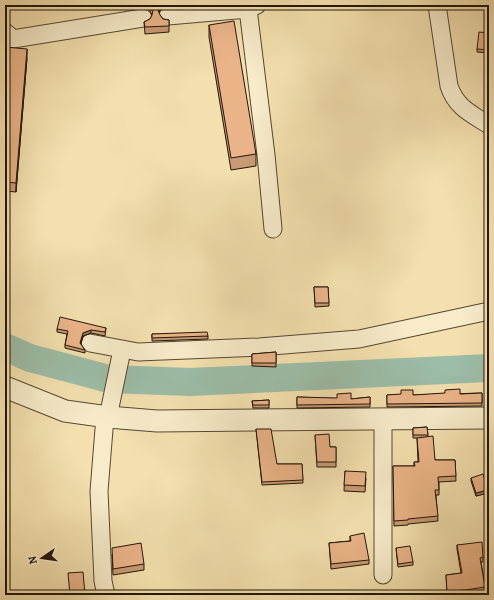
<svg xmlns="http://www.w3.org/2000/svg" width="494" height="600" viewBox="0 0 494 600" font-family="Alegreya,serif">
  <rect width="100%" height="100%" fill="#f3e0ae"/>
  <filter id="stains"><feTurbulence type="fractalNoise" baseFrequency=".005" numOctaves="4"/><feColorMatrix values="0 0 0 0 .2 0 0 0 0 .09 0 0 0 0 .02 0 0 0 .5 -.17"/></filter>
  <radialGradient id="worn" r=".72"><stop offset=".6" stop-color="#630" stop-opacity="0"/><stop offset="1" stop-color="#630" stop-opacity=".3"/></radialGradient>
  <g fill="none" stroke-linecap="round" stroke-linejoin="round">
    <path stroke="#9cbda7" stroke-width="28" d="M5,347L30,358L109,379L190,382L489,368"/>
    <defs>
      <g id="minor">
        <path d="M437,5L449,86C456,107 470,113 489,125"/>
        <path d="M248,9L266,155L273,229"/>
        <path d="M168,16L248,9L257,5"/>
        <path d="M5,32L13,39L143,18"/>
        <path d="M90,343L138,352L259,347L359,339L489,311"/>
        <path d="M105,417L99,491L103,581L106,595"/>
        <path d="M108,417L122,350"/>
        <path d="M383,575V419"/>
      </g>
      <path id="tertiary" d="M5,387L65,411L108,417L157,421L489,418"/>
    </defs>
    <use href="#minor" stroke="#564832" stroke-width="19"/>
    <use href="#tertiary" stroke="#564832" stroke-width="23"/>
    <use href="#minor" stroke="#f7ebca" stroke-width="17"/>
    <use href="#tertiary" stroke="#f7ebca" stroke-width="21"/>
  </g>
  <g fill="#c99b75" stroke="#221508">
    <path d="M150,5L160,10L159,13L160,15L163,19L169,20V32L145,34L144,22L150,19L152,15L150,11Z"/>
    <path d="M209,25L256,154V166L231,170L209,37Z"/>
    <path d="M489,33V53L477,52V49Z"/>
    <path d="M5,47L27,58L16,192L5,191Z"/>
    <path d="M314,287H328L329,306L315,307Z"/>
    <path d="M106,328L105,336L91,333L83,336L81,344L85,350V353L65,348V345L67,334L57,332V329Z"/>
    <path d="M152,334L208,336V339L152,341Z"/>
    <path d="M276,352V367L252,366V354Z"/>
    <path d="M482,393V406L387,407V395H413Z"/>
    <path d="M297,397L351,399L370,397V407L297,408Z"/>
    <path d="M269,400V408H253L252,401Z"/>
    <path d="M427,427L428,436L435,460H455L456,481L439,482V495H436L438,521L408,524V525L394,526L393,466H414V462H418L417,438H413V428Z"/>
    <path d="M256,429L277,464H302L303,483L262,485Z"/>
    <path d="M315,435L330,447H336V467H317Z"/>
    <path d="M345,471L366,478L365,492L344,491Z"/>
    <path d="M471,478L488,493L476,496L471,481Z"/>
    <path d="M350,536L369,560V564L331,569L329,543L350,541Z"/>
    <path d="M457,545L483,557V562H481L485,587V592L466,595H447L446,575L461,573L457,549Z"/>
    <path d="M396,548L413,562V565L398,567Z"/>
    <path d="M112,554L144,564V570L113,575Z"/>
  </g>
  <g fill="#a47e5f" stroke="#221508">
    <path d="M160,5V10L158,16V10Z"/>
    <path d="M27,49V58L16,192V183Z"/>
    <path d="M91,330V333L83,336L80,346V343L83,333Z"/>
    <path d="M9,401V404L5,414V410Z"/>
    <path d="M488,490V493L476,496V493Z"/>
  </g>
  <g fill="#eab488" stroke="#221508">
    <path d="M150,5H160L158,10L160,15L163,19L169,20V26L145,27L144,22L150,19L152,15L153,10Z"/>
    <path d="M234,21L256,154L231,158L209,25Z"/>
    <path d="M479,32L489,33V50L477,49Z"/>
    <path d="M5,47L27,49L16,183L5,182Z"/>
    <path d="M314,287H328L329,303H315Z"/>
    <path d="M60,317L106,328L105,332L91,330L83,333L80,343L85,350L65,345L68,331L57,329Z"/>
    <path d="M207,332L208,336L152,338V334Z"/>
    <path d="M276,352V363H252V354Z"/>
    <path d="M460,389V394L482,393V403L387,404V395L401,394V390H413V395L445,393V390Z"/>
    <path d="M351,393V399L370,397V404L297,405V397L337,398V394Z"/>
    <path d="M5,399L9,401L5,410Z"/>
    <path d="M269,400V405H253L252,401Z"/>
    <path d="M427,427L428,435H413V428Z"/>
    <path d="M256,429H271L277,464H302L303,480L262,482Z"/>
    <path d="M329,434L330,447H336V462H317L315,435Z"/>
    <path d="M433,436L435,460H455L456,476L438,477L439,490H435L438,516L408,519V520L394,521L393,466H415L414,462H419L417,438Z"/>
    <path d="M345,471L366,472L365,486L344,485Z"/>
    <path d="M483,474L488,490L476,493L471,478Z"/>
    <path d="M364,533L369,560L331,564L329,543L351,541L350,536Z"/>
    <path d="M482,542L483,557L480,558L485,587L465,590L447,591L446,575L462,573L457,545Z"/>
    <path d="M141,543L144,564L113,569L112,548Z"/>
    <path d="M410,546L413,562L398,564L396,548Z"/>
    <path d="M83,572L85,595H70L68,573Z"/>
  </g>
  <rect width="494" height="600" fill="none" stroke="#f3e0ae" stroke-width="20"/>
  <rect x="6" y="6" width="482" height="588" fill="none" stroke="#221508" stroke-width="2"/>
  <rect x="10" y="10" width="474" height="580" fill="none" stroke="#221508"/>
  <g transform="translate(42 558) rotate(257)" stroke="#f7ebca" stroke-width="3" paint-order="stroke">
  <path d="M0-3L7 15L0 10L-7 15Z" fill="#221508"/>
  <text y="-6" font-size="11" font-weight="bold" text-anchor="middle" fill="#221508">N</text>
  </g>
  <rect width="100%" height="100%" filter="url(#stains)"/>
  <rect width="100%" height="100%" fill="url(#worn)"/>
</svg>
